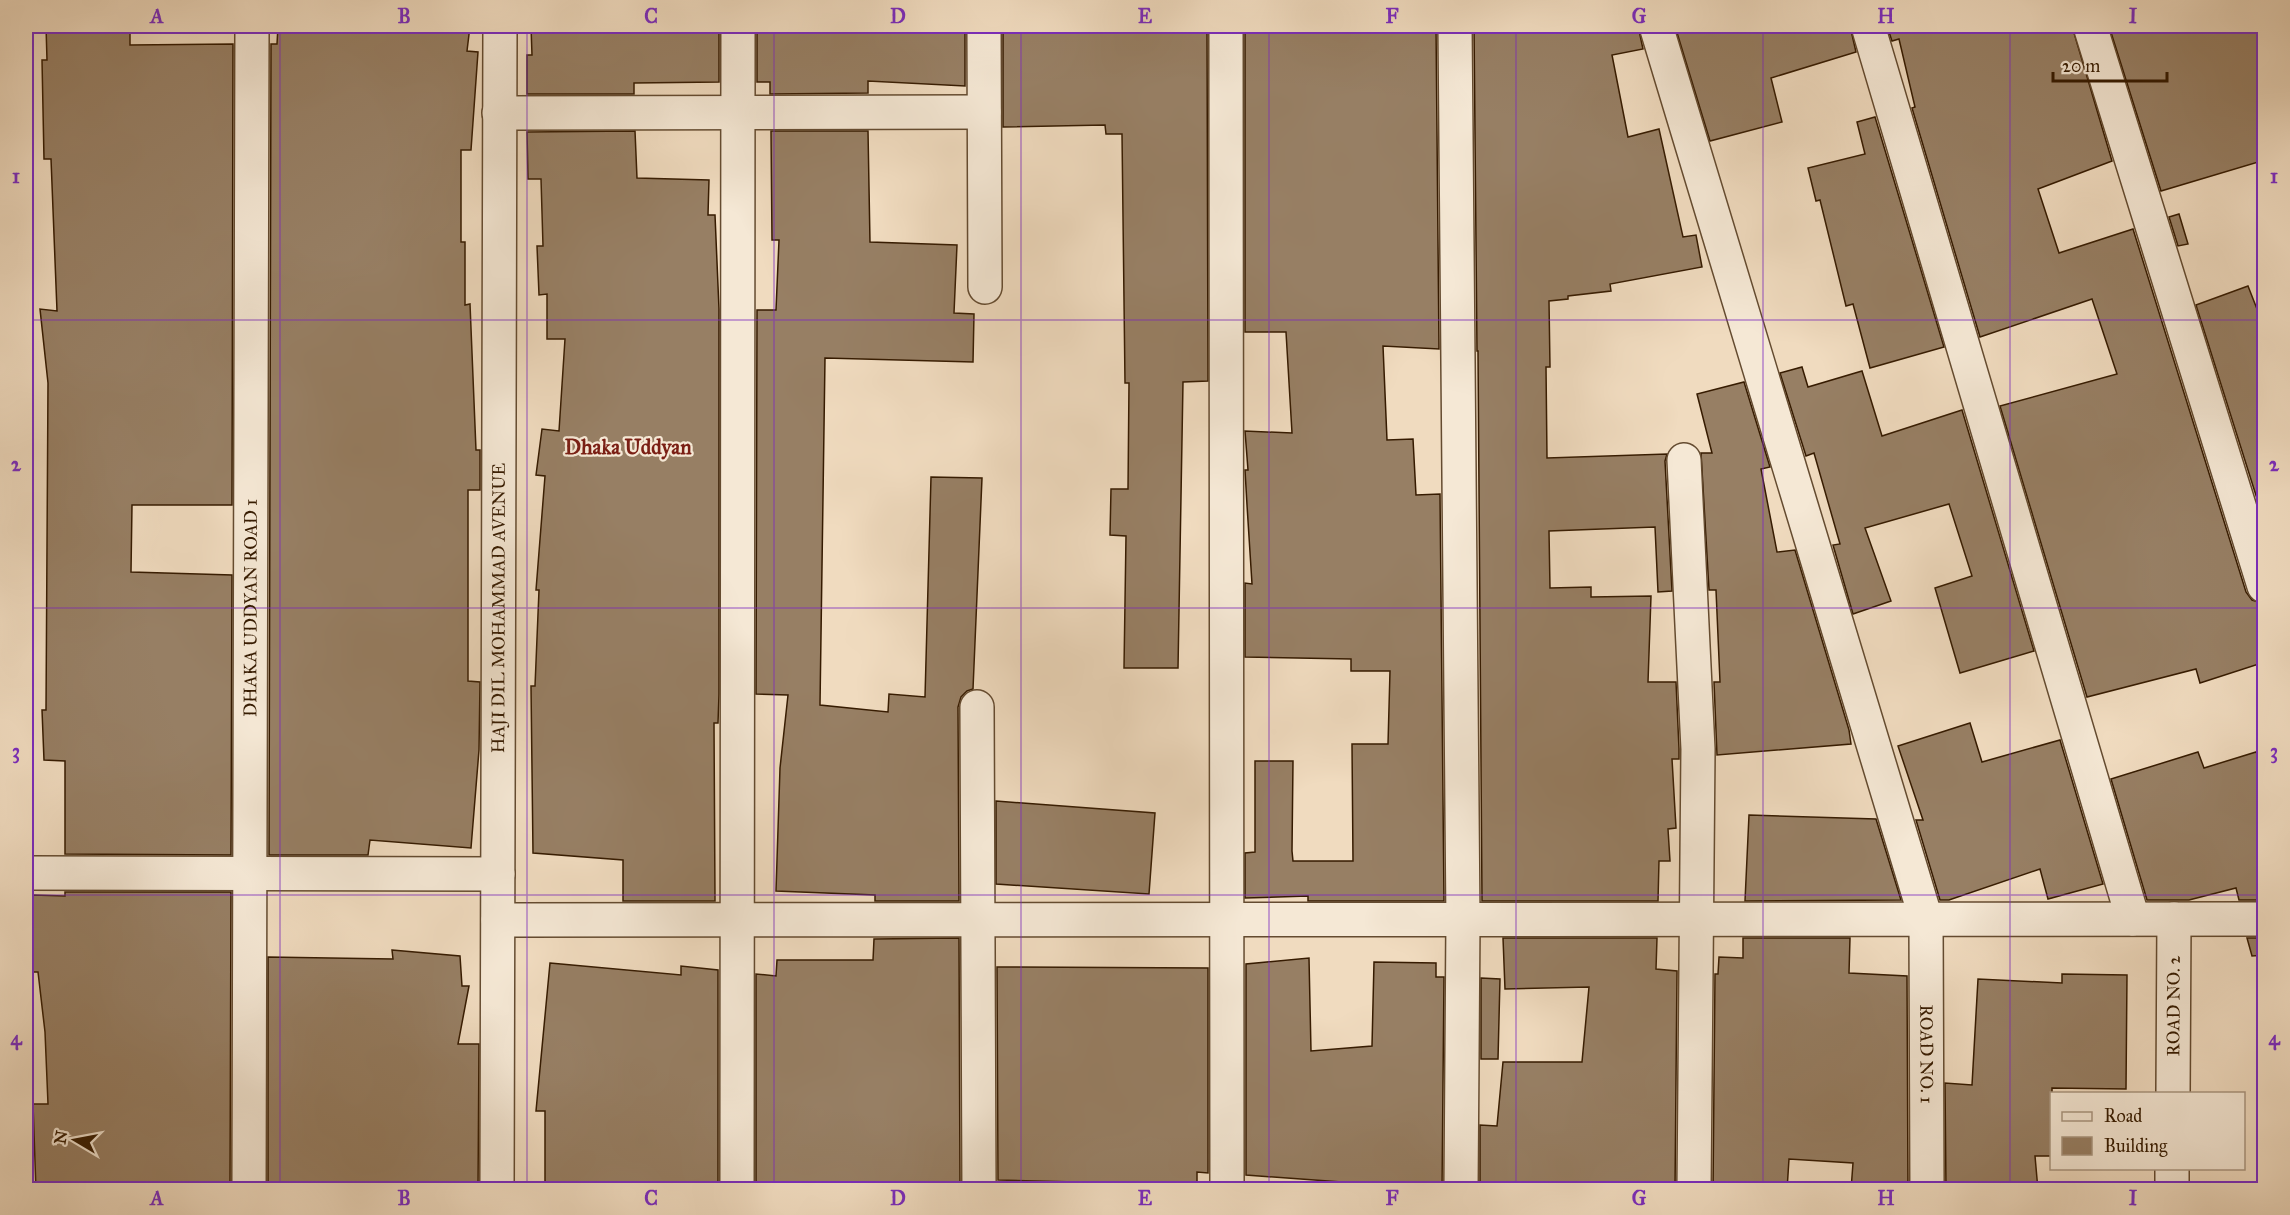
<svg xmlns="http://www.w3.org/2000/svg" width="2290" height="1215" viewBox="0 0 2290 1215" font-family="'IM FELL Great Primer',serif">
  <rect width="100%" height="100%" fill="#f0dbbf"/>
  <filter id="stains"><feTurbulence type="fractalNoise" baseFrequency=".00333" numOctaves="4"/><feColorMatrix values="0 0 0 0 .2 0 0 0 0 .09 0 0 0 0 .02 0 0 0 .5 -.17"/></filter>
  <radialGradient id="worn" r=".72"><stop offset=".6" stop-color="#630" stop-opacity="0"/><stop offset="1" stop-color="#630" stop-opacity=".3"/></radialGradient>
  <g fill="#977f64" stroke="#361b01" stroke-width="1.5">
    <path d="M46,26H130V45L233,44L232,505H132L131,572L232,575L231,855L65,854V761L44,760L42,710H46L48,383L40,309L57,311L51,159H44L42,60H47Z"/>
    <path d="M278,26H470L467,51L478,52L471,150H461V242H465V305L470,304L476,450H480V490H468V681L480,682L479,750L471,848L370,840L368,855H269L271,44H277Z"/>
    <path d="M531,26H719V82L634,83V94H527V55H532Z"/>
    <path d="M757,26L965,27V86L868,81V93L770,94V82H757Z"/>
    <path d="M1003,26H1207L1208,381L1183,382L1178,668H1124L1126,536L1110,535L1111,489H1128L1129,383H1125L1122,134H1106L1105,125L1003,127Z"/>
    <path d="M1245,26H1436L1439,349L1383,346L1387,440L1413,439L1416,495L1440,494L1444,901H1308V896L1245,898V853L1255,852V761H1293L1292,851L1293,861H1353L1352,744H1388L1390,671H1351V659L1245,657V583L1252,584L1247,505L1245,470H1248L1245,431L1292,433L1286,332H1245Z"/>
    <path d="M1474,26H1638L1643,49L1612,55L1628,137L1659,129L1683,237L1696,235L1702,267L1610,284L1611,291L1568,296V299L1549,301L1550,367H1546L1547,458L1667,454L1665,461L1672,591L1658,592L1655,527L1549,531L1550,588L1591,587V597L1651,596L1648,682H1676L1679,749V759H1672L1676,828L1668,829L1670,861H1659L1658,901H1482L1478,351H1477Z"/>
    <path d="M1675,26H1850L1856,52L1771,78L1782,122L1710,141Z"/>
    <path d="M1887,26H2072L2112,161L2038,189L2059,253L2133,229L2246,592L2252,600L2265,604V662L2200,683L2196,669L2087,697L2000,406L2117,374L2092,299L1980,337L1912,108L1915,107L1899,39L1892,41Z"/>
    <path d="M2109,26H2265V160L2161,191Z"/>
    <path d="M1875,117L1944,347L1870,368L1853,304L1846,306L1820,200L1816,201L1808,168L1865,154L1857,122Z"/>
    <path d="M635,131L637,178L709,180L708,215H715L719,309V694L718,723H714L715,901H623V860L533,853L531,686H535L539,590H536L545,476L536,475L542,429L559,431L565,339H547V294L539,295L537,246H543L541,179H528L527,132Z"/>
    <path d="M771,131H868L870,242L957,245L954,313L974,314L973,362L825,358L820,705L888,712L889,694L925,697L931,477L982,478L973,689L967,691L961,697L958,707L959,901H875V895L776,891L780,768L788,695L756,694L757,310H776L779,240H772Z"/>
    <path d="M2179,214L2188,244L2178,246L2169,217Z"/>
    <path d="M2248,286L2257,309L2265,306V524L2196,305Z"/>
    <path d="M1802,367L1808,387L1862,371L1882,436L1962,410L2034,651L1960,673L1935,588L1972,576L1949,504L1865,528L1891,601L1853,614L1833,545L1840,544L1814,453L1806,456L1780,373Z"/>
    <path d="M1744,382L1770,467L1761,469L1777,552L1795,550L1849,730L1851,744L1717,755L1714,682H1720L1716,590H1709L1701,453H1712L1697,394Z"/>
    <path d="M1970,723L1982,762L2060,740L2103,884L2048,899L2040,869L1949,900H1940L1916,820H1923L1898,746Z"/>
    <path d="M2198,752L2204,768L2256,752L2265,771V900H2239L2236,888L2189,900H2147L2111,779Z"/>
    <path d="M996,801L1155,813L1149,894L996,884Z"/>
    <path d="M1749,815L1876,819L1901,900L1745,901Z"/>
    <path d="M65,892H231L230,1190H36L33,1104H48L45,1032L38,972H31L33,895L65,896Z"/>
    <path d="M959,938L960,1190H756V974L776,976L777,960H873L874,939Z"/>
    <path d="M1503,938H1657L1656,969L1677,971L1675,1190H1480V1125L1497,1126L1503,1062H1582L1589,987L1505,989Z"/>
    <path d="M1743,938H1850L1849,973L1907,976L1908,1190H1851L1853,1163L1789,1159L1787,1190H1713L1715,974H1718L1719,957L1743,958Z"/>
    <path d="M2247,938H2265V955L2252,956Z"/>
    <path d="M392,950L460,956L462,986H469L458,1044H479L478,1190H268V957L393,959Z"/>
    <path d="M1309,958L1311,1051L1372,1046L1374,962L1436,963V977H1444L1442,1190H1355V1183L1246,1175V964Z"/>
    <path d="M550,963L681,975V966L718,970V1190H545V1111H536Z"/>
    <path d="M997,967L1208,968V1173L1197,1172V1185L998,1180Z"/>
    <path d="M2062,974L2127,975L2126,1089L2052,1088V1156H2035L2038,1190H1946L1945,1083L1972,1085L1978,979L2062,983Z"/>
    <path d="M1481,978L1500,979L1498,1059H1481Z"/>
  </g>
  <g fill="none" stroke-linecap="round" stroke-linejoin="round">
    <defs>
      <g id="minor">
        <path d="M984,26L985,287"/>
        <path d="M1226,26L1227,1190"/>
        <path d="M1455,26L1463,920L1461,1190"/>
        <path id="s1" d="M1656,26L1926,919L1927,1190"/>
        <path d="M1868,26L2133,919"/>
        <path d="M2090,26L2264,586"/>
        <path d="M499,113L984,112"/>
        <path d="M1684,460L1698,749L1694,1190"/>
        <path d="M977,707L979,1190"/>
        <path d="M26,873L498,874"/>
        <path id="s2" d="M2173,1094L2174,919"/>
        <path id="s3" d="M249,1190L252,26"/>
        <path d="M737,1190L738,26"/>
        <path d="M2172,1190V1168"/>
      </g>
      <g id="tertiary">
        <path d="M498,920L2264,919"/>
        <path id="s4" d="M497,1190L500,26"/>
      </g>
    </defs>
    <use href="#minor" stroke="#644b30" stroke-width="36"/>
    <use href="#tertiary" stroke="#644b30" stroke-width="36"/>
    <use href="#minor" stroke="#f5e8d5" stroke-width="33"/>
    <use href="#tertiary" stroke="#f5e8d5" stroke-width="33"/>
  </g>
  <path fill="none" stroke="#7b2cbf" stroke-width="1.5" stroke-opacity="0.55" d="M280,26V1190M527,26V1190M774,26V1190M1021,26V1190M1269,26V1190M1516,26V1190M1763,26V1190M2010,26V1190M26,320H2264M26,608H2264M26,895H2264"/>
  <g text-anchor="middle" stroke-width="4.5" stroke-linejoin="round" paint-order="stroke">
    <g font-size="18" fill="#361b01" stroke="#f5e8d5">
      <text dy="6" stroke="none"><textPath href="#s4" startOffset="582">HAJI DIL MOHAMMAD AVENUE</textPath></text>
      <text dy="6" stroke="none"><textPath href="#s3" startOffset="582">DHAKA UDDYAN ROAD 1</textPath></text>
      <text dy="6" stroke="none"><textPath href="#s2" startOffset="88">ROAD NO. 2</textPath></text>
      <text dy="6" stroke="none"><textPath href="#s1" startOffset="1068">ROAD NO. 1</textPath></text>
    </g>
    <g font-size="21" font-weight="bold" fill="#7a1f14" stroke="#f5e8d5">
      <text x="628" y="454">Dhaka Uddyan</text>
    </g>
  </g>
  <rect width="2290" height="1215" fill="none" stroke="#f0dbbf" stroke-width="66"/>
  <rect x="2050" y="1092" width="195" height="78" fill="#f5e8d5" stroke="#a99680" stroke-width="1.5"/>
  <rect x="2062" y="1112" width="30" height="9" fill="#f5e8d5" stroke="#a99680" stroke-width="1.5"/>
  <text x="2104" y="1122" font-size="18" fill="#361b01">Road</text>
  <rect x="2062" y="1137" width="30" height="18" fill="#977f64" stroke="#a99680" stroke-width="1.5"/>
  <text x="2104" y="1152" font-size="18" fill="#361b01">Building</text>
  <g transform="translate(75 1140) rotate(280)" stroke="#f5e8d5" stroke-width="4.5" paint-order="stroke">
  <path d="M0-4.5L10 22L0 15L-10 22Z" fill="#361b01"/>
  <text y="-9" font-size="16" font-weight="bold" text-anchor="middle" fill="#361b01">N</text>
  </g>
  <path d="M2053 72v9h114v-9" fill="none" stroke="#361b01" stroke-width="3"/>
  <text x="2062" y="72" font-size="18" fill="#361b01" stroke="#f5e8d5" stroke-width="4.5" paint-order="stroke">20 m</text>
  <rect x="33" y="33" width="2224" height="1149" fill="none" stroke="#7b2cbf" stroke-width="2"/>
  <g font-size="20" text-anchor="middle" font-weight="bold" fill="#7b2cbf">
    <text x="157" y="23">A</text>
    <text x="404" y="23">B</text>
    <text x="651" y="23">C</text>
    <text x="898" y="23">D</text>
    <text x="1145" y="23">E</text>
    <text x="1392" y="23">F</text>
    <text x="1639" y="23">G</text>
    <text x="1886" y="23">H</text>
    <text x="2133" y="23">I</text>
    <text x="16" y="183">1</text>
    <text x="2274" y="183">1</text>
    <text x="16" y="471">2</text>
    <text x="2274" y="471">2</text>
    <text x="16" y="758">3</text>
    <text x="2274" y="758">3</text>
    <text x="16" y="1045">4</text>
    <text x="2274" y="1045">4</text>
    <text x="157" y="1205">A</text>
    <text x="404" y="1205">B</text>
    <text x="651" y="1205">C</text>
    <text x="898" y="1205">D</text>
    <text x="1145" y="1205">E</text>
    <text x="1392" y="1205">F</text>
    <text x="1639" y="1205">G</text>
    <text x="1886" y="1205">H</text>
    <text x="2133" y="1205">I</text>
  </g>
  <rect width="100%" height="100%" filter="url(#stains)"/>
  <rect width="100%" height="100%" fill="url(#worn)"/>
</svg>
